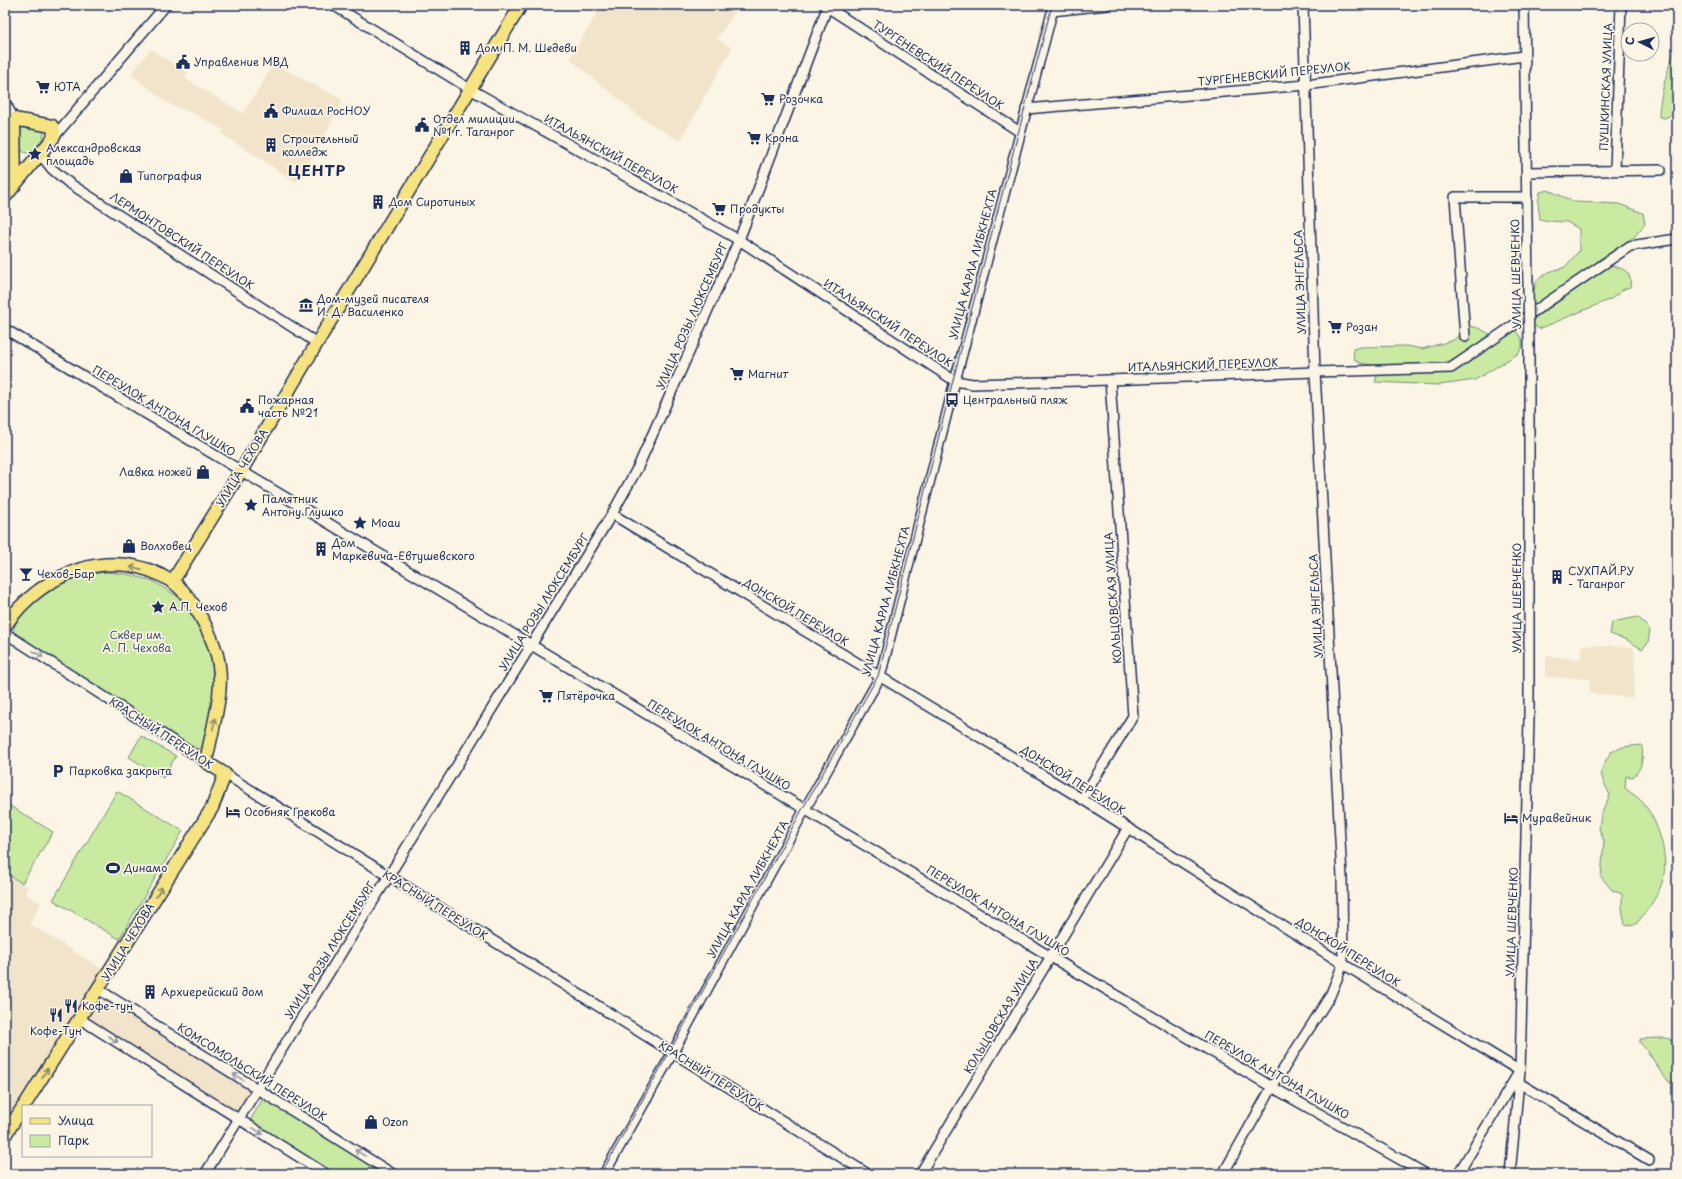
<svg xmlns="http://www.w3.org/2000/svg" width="1682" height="1179" viewBox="0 0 1682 1179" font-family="'Playpen Sans',sans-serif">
  <rect width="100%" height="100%" fill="#fcf5e5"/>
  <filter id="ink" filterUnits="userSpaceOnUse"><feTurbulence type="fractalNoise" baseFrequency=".025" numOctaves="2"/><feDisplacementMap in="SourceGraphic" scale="8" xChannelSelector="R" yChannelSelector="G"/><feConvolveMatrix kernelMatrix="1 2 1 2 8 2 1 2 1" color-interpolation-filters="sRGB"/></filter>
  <g filter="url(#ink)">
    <g fill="#f2e4cb">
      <path d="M584,5H740L717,39L732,48L680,141L640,117L570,59L597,13Z"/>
      <path d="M151,49L188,73L184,78L243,113L262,84L273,63L343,100L318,148L296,182L222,134L224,130L188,111L170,105L131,74Z"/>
      <path d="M1584,645L1634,647L1635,669L1633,698L1590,693V679L1546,677V656L1581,659V646Z"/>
      <path d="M5,873L28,887L25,894L41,903L30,924L109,973L98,989L258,1089L239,1119L80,1019L5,1135Z"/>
    </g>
    <g fill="#caeaa2" stroke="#728c80">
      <path d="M1677,44V120L1673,114L1665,118L1659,117C1659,96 1669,64 1677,44Z"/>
      <path d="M23,126L43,130C46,139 37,145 32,152L25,153L19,148L20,127Z"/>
      <path d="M1548,190L1575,202L1619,204L1643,213L1645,224L1634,237L1597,261C1611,268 1634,264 1630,287L1624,289L1611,299L1539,329L1532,324C1530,309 1533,296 1536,281L1549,272L1565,267L1579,251V229L1567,222L1549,221L1540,219L1538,203L1540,192Z"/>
      <path d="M1466,326C1481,327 1480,330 1493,335L1501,330L1516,331L1522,339V347L1519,353L1475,380L1439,385L1375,382L1377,375L1446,367L1458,358L1440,364L1384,367L1360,363L1354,359L1353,349L1361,347L1407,346L1422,349L1454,340Z"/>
      <path d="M106,572L127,574L153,581L183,600L202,625L208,637L217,682L205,744L202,748L195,749L14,635C9,617 49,587 64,581C78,575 91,574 106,572Z"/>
      <path d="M1638,617L1650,630L1648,643L1642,649L1627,640L1610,634L1612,622Z"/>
      <path d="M141,736L176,756L163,778L129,757Z"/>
      <path d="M1642,745C1643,758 1643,767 1633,777L1626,776L1625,788C1631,793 1639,798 1644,804C1659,823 1670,859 1662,883C1656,899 1647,911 1636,924L1625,925L1622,908V894L1612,890L1601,877L1604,841L1599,829L1601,815L1610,795C1599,773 1598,773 1611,752L1623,747Z"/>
      <path d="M117,791L183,831L119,939L53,900Z"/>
      <path d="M5,803L53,832L22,883L5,873Z"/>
      <path d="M1658,1038H1666L1676,1041L1677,1045C1677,1057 1682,1078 1670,1083C1658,1072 1651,1052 1640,1043V1039Z"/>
      <path d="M264,1097L386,1174H332L249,1122Z"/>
    </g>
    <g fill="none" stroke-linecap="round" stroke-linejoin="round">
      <defs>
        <g id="minor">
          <path d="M333,5L470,89L739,240L955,381L973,384L1110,380L1315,372L1451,368L1630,246L1677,239"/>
          <path d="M824,5L1020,132"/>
          <path d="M1524,5L1528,288"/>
          <path d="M1052,11L1107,5"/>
          <path d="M5,102L14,119"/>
          <path d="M1026,109L1306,85L1524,56"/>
          <path d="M53,138L166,5"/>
          <path d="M40,154L52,169L69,183L317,343"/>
          <path d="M1615,170L1621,5"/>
          <path d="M1527,172L1661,170"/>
          <path d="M5,329L1051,957L1272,1087L1426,1174"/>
          <path d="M1465,337L1455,197H1527"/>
          <path d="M612,514L1082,799L1343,964L1520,1071"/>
          <path d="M5,633L206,762"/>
          <path d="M225,774L868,1174"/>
          <path d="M1082,799L1133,716L1110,380"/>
          <path d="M98,989L393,1174"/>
          <path d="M80,1019L326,1174"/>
          <path d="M1519,1083L1649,1160"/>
          <path d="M205,1174L612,514L638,467L739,240L828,5"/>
          <path d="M604,1174L673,1052L805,809L880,677L955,381L1054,5"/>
          <path d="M920,1174L1128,828"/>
          <path d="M1223,1174L1272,1087L1330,996L1343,964L1342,877L1315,372L1303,5"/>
          <path d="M1458,1174L1519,1072"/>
          <path d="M1510,1174L1520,1071L1529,719V347"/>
        </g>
        <g id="major">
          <path d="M5,197L53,138L54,129L52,126L14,119L15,185"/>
          <path d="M172,582L241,471L317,343L521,5"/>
          <path d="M5,626C41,572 113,544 171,581C191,593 211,633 217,655C226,690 212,727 206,762L225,774L212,808L24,1106"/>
          <path d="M5,1135L23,1107"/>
        </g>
      </defs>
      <use href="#minor" stroke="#1b2f5e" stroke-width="12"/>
      <use href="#major" stroke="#1b2f5e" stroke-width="15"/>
      <use href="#minor" stroke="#fcf5e5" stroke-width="9"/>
      <use href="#major" stroke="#f6e381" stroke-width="12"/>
      <path stroke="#1b2f5e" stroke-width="1" d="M601,1174L670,1051L803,808L878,676L953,380L1052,5"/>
      <defs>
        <path id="minor-bridge" d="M1528,288L1529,347"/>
      </defs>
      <use href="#minor-bridge" stroke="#1b2f5e" stroke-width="12" stroke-linecap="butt"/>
      <use href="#minor-bridge" stroke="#fcf5e5" stroke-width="9"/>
    </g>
    <defs><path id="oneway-shaft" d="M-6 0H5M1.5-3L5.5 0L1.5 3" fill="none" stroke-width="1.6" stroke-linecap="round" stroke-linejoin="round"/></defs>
    <g stroke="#888970">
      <use href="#oneway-shaft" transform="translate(136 568) rotate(-169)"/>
      <use href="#oneway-shaft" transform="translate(214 724) rotate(-77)"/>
      <use href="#oneway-shaft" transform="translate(159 892) rotate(-58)"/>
      <use href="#oneway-shaft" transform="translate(45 1073) rotate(-57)"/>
    </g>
    <g stroke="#8c92a2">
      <use href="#oneway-shaft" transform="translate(38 654) rotate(32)"/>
      <use href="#oneway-shaft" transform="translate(113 1039) rotate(32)"/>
      <use href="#oneway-shaft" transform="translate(238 1077) rotate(-148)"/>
      <use href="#oneway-shaft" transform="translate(258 1131) rotate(32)"/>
      <use href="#oneway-shaft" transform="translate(360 1153) rotate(-148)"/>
    </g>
  </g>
  <defs>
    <symbol id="building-bare" viewBox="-9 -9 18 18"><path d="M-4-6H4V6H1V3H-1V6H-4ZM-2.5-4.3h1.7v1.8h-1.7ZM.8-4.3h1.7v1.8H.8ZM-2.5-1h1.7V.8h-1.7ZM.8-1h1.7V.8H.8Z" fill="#1b2f5e" stroke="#fcf5e5" stroke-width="2.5" paint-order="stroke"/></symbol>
    <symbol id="civic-bare" viewBox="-9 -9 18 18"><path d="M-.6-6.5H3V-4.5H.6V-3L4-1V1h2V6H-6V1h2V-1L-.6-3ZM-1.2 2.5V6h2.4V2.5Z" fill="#1b2f5e" stroke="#fcf5e5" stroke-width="2.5" paint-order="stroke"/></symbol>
    <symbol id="supermarket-bare" viewBox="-9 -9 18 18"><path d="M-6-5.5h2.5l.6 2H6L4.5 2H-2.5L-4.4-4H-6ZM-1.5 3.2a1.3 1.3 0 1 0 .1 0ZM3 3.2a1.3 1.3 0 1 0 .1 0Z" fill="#1b2f5e" stroke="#fcf5e5" stroke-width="2.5" paint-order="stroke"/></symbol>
    <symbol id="sight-bare" viewBox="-9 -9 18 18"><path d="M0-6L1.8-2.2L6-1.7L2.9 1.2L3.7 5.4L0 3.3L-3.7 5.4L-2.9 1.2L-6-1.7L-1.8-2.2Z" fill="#1b2f5e" stroke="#fcf5e5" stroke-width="2.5" paint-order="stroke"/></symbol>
    <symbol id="shop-bare" viewBox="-9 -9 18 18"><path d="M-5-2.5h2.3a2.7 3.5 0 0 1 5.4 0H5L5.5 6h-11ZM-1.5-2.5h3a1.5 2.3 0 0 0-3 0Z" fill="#1b2f5e" stroke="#fcf5e5" stroke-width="2.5" paint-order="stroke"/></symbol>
    <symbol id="museum-bare" viewBox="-9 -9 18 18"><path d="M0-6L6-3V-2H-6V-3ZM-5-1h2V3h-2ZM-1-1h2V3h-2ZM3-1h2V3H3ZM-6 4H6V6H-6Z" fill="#1b2f5e" stroke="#fcf5e5" stroke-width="2.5" paint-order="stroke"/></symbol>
    <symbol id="bus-bare" viewBox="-9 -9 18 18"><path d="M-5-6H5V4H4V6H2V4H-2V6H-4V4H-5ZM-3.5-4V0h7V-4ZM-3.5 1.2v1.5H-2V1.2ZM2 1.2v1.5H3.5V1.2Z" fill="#1b2f5e" stroke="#fcf5e5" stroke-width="2.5" paint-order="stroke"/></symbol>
    <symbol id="bar-bare" viewBox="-9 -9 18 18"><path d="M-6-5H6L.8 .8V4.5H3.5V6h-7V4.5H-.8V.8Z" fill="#1b2f5e" stroke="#fcf5e5" stroke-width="2.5" paint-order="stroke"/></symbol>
    <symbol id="parking-bare" viewBox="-9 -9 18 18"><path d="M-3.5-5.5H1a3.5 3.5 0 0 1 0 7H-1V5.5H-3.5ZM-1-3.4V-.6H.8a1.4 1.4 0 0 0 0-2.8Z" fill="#1b2f5e" stroke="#fcf5e5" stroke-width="2.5" paint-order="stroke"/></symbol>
    <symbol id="hotel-bare" viewBox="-9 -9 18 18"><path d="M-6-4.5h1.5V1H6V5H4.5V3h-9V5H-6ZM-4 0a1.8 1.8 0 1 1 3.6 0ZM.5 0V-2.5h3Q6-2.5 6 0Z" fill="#1b2f5e" stroke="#fcf5e5" stroke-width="2.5" paint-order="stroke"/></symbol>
    <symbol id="stadium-bare" viewBox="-9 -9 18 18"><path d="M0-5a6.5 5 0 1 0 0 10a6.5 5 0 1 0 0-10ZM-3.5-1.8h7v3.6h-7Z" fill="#1b2f5e" stroke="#fcf5e5" stroke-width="2.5" paint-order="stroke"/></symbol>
    <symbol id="restaurant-bare" viewBox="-9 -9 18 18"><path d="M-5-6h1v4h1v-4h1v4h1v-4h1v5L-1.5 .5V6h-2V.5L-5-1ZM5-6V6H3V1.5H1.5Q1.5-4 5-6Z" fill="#1b2f5e" stroke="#fcf5e5" stroke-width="2.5" paint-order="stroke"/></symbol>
  </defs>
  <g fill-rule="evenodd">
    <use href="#building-bare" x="455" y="38" width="20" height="20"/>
    <use href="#civic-bare" x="173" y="52" width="20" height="20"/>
    <use href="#supermarket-bare" x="33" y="77" width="20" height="20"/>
    <use href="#supermarket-bare" x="758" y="89" width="20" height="20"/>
    <use href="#civic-bare" x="261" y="101" width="20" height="20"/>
    <use href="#civic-bare" x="412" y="115" width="20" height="20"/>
    <use href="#supermarket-bare" x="744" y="128" width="20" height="20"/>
    <use href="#building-bare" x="261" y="135" width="20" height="20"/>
    <use href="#sight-bare" x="25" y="144" width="20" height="20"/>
    <use href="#shop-bare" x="116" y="166" width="20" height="20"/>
    <use href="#building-bare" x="368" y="192" width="20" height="20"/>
    <use href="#supermarket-bare" x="709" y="199" width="20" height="20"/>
    <use href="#museum-bare" x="296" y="295" width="20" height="20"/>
    <use href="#supermarket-bare" x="1325" y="317" width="20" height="20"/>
    <use href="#supermarket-bare" x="727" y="364" width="20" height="20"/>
    <use href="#bus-bare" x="942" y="390" width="20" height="20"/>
    <use href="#civic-bare" x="237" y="396" width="20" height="20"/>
    <use href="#shop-bare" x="193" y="462" width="20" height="20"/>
    <use href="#sight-bare" x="241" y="495" width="20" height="20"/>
    <use href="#sight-bare" x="350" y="513" width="20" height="20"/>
    <use href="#shop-bare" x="119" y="536" width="20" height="20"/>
    <use href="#building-bare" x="311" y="539" width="20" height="20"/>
    <use href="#bar-bare" x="16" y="564" width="20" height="20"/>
    <use href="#building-bare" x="1547" y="567" width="20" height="20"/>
    <use href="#sight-bare" x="148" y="597" width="20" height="20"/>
    <use href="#supermarket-bare" x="536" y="686" width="20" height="20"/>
    <use href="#parking-bare" x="48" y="761" width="20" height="20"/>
    <use href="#hotel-bare" x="223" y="802" width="20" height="20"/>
    <use href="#hotel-bare" x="1501" y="808" width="20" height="20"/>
    <use href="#stadium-bare" x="103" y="858" width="20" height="20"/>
    <use href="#building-bare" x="140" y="982" width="20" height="20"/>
    <use href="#restaurant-bare" x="61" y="996" width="20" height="20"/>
    <use href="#restaurant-bare" x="46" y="1005" width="20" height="20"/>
    <use href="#shop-bare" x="361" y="1112" width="20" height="20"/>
  </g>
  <g text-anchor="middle" stroke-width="3.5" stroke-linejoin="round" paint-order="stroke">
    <g font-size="11" fill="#1b2f5e" stroke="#fcf5e5" text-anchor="start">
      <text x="476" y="52">Дом П. М. Шедеви</text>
      <text x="194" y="66">Управление МВД</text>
      <text x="54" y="91">ЮТА</text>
      <text x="779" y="103">Розочка</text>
      <text x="282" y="115">Филиал РосНОУ</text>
      <text x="433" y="123">Отдел милиции<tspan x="433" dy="13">№1 г. Таганрог</tspan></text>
      <text x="765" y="142">Крона</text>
      <text x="282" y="143">Строительный<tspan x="282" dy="13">колледж</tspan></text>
      <text x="46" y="152">Александровская<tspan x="46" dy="13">площадь</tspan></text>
      <text x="137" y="180">Типография</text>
      <text x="389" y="206">Дом Сиротиных</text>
      <text x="730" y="213">Продукты</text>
      <text x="317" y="303">Дом-музей писателя<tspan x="317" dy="13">И. Д. Василенко</tspan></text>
      <text x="1346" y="331">Розан</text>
      <text x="748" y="378">Магнит</text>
      <text x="258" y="404">Пожарная<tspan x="258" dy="13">часть №21</tspan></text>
      <text x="963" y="404">Центральный пляж</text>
      <text x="192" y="476" text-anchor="end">Лавка ножей</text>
      <text x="262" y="503">Памятник<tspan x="262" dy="13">Антону Глушко</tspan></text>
      <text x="371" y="527">Моаи</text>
      <text x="332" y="547">Дом<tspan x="332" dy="13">Маркевича-Евтушевского</tspan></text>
      <text x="140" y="550">Волховец</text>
      <text x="1568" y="575">СУХПАЙ.РУ<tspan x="1568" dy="13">- Таганрог</tspan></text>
      <text x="37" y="578">Чехов-Бар</text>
      <text x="169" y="611">А.П. Чехов</text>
      <text x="557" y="700">Пятёрочка</text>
      <text x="69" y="775">Парковка закрыта</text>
      <text x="244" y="816">Особняк Грекова</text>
      <text x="1522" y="822">Муравейник</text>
      <text x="124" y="872">Динамо</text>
      <text x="161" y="996">Архиерейский дом</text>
      <text x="82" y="1010">Кофе-тун</text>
      <text x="56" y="1035" text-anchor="middle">Кофе-Тун</text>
      <text x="382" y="1126">Ozon</text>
    </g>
    <g font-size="11" fill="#1b2f5e" stroke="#fcf5e5">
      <text transform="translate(938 65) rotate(33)" y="4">ТУРГЕНЕВСКИЙ ПЕРЕУЛОК</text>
      <text transform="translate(1274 74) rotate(-6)" y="4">ТУРГЕНЕВСКИЙ ПЕРЕУЛОК</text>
      <text transform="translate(1606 87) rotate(-88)" y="4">ПУШКИНСКАЯ УЛИЦА</text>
      <text transform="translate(611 154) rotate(29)" y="4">ИТАЛЬЯНСКИЙ ПЕРЕУЛОК</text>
      <text transform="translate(182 241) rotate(33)" y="4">ЛЕРМОНТОВСКИЙ ПЕРЕУЛОК</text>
      <text transform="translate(973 264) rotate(-75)" y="4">УЛИЦА КАРЛА ЛИБКНЕХТА</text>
      <text transform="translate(1516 274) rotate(-91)" y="4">УЛИЦА ШЕВЧЕНКО</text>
      <text transform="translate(1300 282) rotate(-92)" y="4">УЛИЦА ЭНГЕЛЬСА</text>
      <text transform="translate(692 316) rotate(-66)" y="4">УЛИЦА РОЗЫ ЛЮКСЕМБУРГ</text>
      <text transform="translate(888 323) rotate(33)" y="4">ИТАЛЬЯНСКИЙ ПЕРЕУЛОК</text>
      <text transform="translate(1203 365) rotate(-2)" y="4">ИТАЛЬЯНСКИЙ ПЕРЕУЛОК</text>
      <text transform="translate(164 411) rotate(31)" y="4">ПЕРЕУЛОК АНТОНА ГЛУШКО</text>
      <text transform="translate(242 468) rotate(-59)" y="4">УЛИЦА ЧЕХОВА</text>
      <text transform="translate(1113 598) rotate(-94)" y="4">КОЛЬЦОВСКАЯ УЛИЦА</text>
      <text transform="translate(1517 598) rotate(-90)" y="4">УЛИЦА ШЕВЧЕНКО</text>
      <text transform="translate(886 601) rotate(-75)" y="4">УЛИЦА КАРЛА ЛИБКНЕХТА</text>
      <text transform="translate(544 602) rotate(-58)" y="4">УЛИЦА РОЗЫ ЛЮКСЕМБУРГ</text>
      <text transform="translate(1316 606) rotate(-93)" y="4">УЛИЦА ЭНГЕЛЬСА</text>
      <text transform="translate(796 612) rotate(31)" y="4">ДОНСКОЙ ПЕРЕУЛОК</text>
      <text transform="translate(161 733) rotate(33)" y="4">КРАСНЫЙ ПЕРЕУЛОК</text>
      <text transform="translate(719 745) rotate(31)" y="4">ПЕРЕУЛОК АНТОНА ГЛУШКО</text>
      <text transform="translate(1073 780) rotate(32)" y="4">ДОНСКОЙ ПЕРЕУЛОК</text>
      <text transform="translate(748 889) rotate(-61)" y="4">УЛИЦА КАРЛА ЛИБКНЕХТА</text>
      <text transform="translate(435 905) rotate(32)" y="4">КРАСНЫЙ ПЕРЕУЛОК</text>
      <text transform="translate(998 911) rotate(31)" y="4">ПЕРЕУЛОК АНТОНА ГЛУШКО</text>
      <text transform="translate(1512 922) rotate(-88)" y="4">УЛИЦА ШЕВЧЕНКО</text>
      <text transform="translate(128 942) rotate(-58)" y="4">УЛИЦА ЧЕХОВА</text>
      <text transform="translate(330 950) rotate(-58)" y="4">УЛИЦА РОЗЫ ЛЮКСЕМБУРГ</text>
      <text transform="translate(1348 952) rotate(32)" y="4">ДОНСКОЙ ПЕРЕУЛОК</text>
      <text transform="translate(1001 1016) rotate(-59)" y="4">КОЛЬЦОВСКАЯ УЛИЦА</text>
      <text transform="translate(252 1072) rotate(32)" y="4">КОМСОМОЛЬСКИЙ ПЕРЕУЛОК</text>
      <text transform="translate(1277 1075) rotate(30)" y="4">ПЕРЕУЛОК АНТОНА ГЛУШКО</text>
      <text transform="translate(711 1076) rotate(32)" y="4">КРАСНЫЙ ПЕРЕУЛОК</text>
    </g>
    <g font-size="11" fill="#3e546c" stroke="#fcf5e5">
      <text x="137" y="639">Сквер им.<tspan x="137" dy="13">А. П. Чехова</tspan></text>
    </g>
    <g font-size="15" font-weight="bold" letter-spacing="1" fill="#1b2f5e" stroke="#fcf5e5">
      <text x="317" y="176">ЦЕНТР</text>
    </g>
  </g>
  <rect width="1682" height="1179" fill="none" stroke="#fcf5e5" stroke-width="20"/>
  <rect x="10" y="10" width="1662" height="1159" fill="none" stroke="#1b2f5e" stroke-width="1.5" filter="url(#ink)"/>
  <rect x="22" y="1105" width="130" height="52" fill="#fcf5e5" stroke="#a2a6af"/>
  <rect x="30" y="1118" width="20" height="6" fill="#f6e381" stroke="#a2a6af"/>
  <text x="58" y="1125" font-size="12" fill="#1b2f5e">Улица</text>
  <rect x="30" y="1135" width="20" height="12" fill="#caeaa2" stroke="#a2a6af"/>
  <text x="58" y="1145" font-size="12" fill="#1b2f5e">Парк</text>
  <g transform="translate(1640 42) rotate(276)"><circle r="19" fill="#fcf5e5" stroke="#a2a6af"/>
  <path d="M0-3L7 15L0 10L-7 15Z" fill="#1b2f5e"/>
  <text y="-6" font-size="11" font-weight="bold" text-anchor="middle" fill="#1b2f5e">С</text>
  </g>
</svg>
